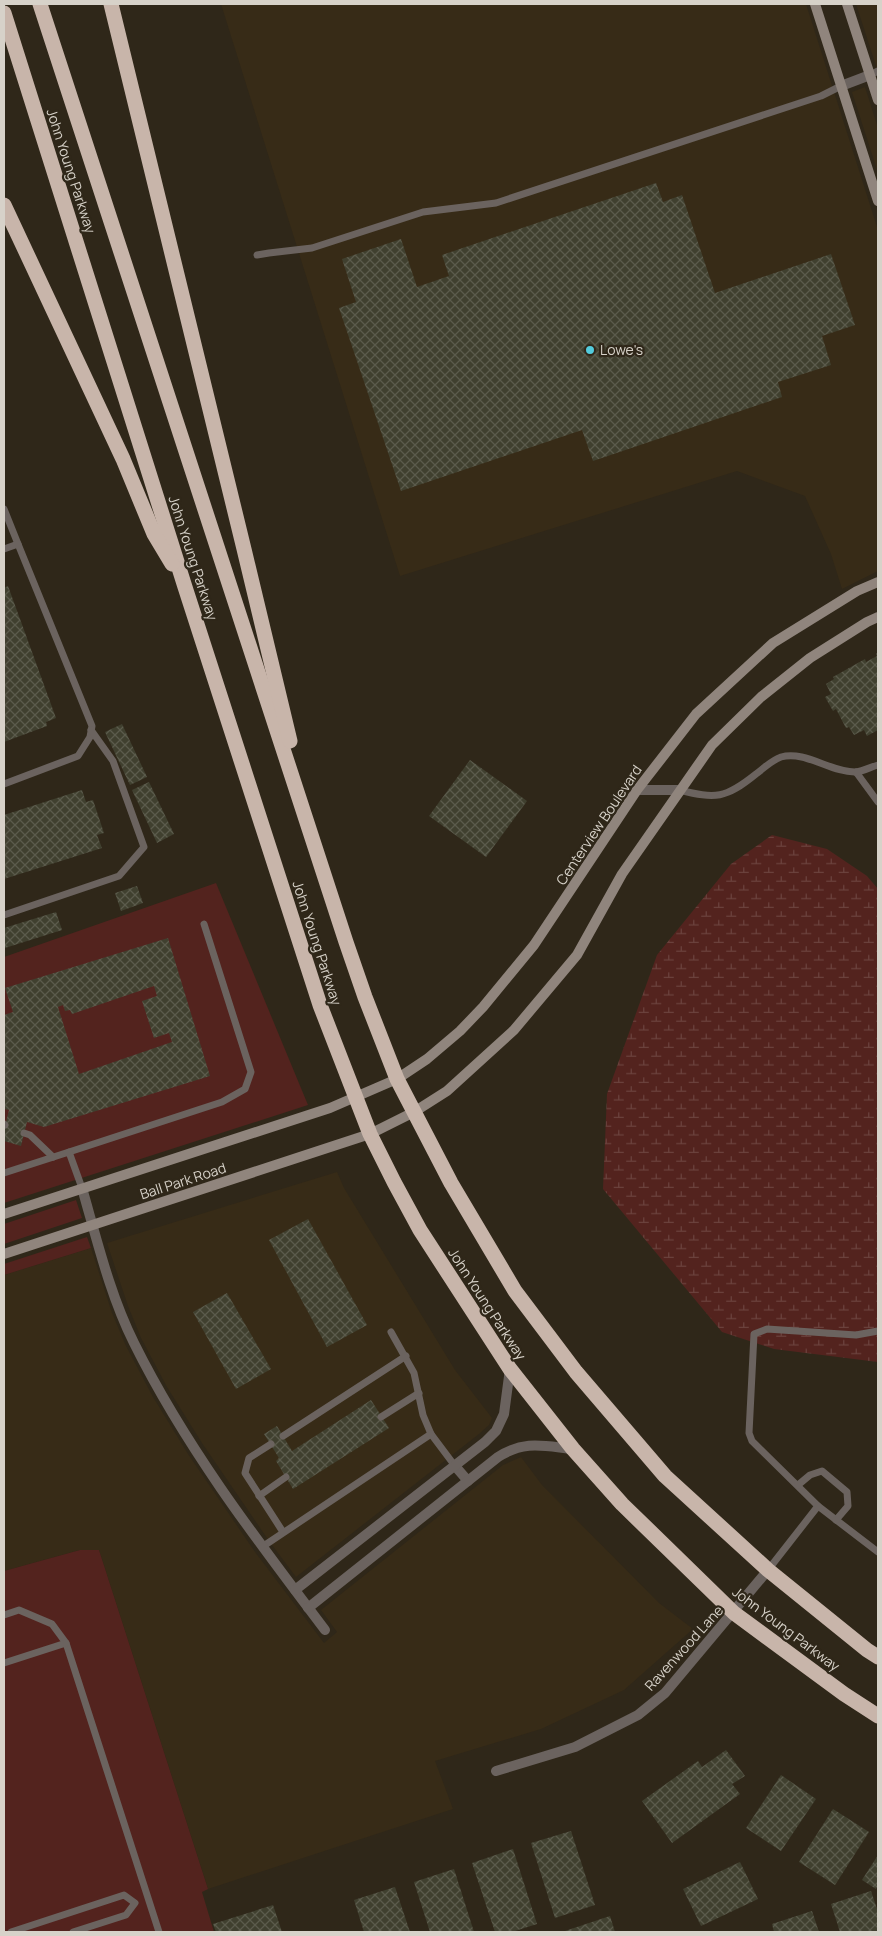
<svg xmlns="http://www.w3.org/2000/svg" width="882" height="1936" viewBox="0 0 882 1936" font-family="Manrope,sans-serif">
  <defs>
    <pattern id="wetland-marsh" width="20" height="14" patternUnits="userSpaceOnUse" patternTransform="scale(1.25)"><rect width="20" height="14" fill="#53231e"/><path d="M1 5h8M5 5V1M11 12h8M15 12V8" fill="none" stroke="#6b423d"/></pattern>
    <pattern id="building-cross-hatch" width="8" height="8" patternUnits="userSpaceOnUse" patternTransform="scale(1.25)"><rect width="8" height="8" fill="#40402f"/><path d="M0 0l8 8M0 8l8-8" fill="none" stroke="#5b5b4c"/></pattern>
  </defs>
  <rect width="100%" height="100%" fill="#2f2719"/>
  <g fill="#372b17">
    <path d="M221,4H806L878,230V571L842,589L831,554L805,496L737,471L400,576Z"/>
    <path d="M856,4H878V72Z"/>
    <path d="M865,87L878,128V173L852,92Z"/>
    <path d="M337,1172L344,1188L455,1370L492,1418L489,1425L479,1434L296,1577L269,1541L202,1443L167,1387L141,1338L128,1306L107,1243Z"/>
    <path d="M91,1248L112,1313L126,1346L153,1397L188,1454L255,1552L324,1643L337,1632L321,1610L503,1465L521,1457L542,1485L659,1603L693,1629L624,1690L541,1729L435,1761L453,1809L208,1889L99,1550H80L4,1571V1275Z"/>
  </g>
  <g fill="#53231e">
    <path d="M216,883L308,1105L4,1203V957Z"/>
    <path d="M76,1200L82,1218L4,1244V1224Z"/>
    <path d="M87,1237L91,1248L4,1275V1264Z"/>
    <path d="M80,1550H99L208,1889L202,1892L214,1932H4V1571Z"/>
  </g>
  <path fill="url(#wetland-marsh)" d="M772,835L827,849L867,876L878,889V1362L774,1349L722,1332L603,1189L607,1094L657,955L731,864Z"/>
  <g fill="url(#building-cross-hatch)" fill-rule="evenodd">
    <path d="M656,183L663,202L682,195L715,293L831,254L855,325L822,336L831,365L778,382L782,397L593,461L582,430L401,491L339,308L356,302L342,259L401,239L417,287L449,276L442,255Z"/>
    <path d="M8,586L56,718L46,722L47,726L4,742V588Z"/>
    <path d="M878,652V730L867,736L864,730L854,735L849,727L846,728L836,709L833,711L825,697L831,694L826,684L834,679L833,677L865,659L866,662L877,656L876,654Z"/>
    <path d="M122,724L147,777L130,785L105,732Z"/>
    <path d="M470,760L527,801L486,857L429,816Z"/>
    <path d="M149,782L174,834L157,843L132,790Z"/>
    <path d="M82,790L86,802L93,800L104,833L97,835L102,848L4,879V815Z"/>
    <path d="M137,886L143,903L121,911L115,893Z"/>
    <path d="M56,912L62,930L5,948L4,928Z"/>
    <path d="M168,938L210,1076L44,1127L27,1122L21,1146L4,1141V1130L9,1110L4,1109V1015L13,1012L5,988ZM154,986L157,996L142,1001L154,1038L169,1033L172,1042L79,1074L58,1007L63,1005L65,1011L70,1010L72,1014Z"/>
    <path d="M308,1219L367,1325L327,1347L269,1240Z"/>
    <path d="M227,1293L271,1369L236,1389L193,1312Z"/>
    <path d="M371,1400L389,1428L293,1489L276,1461L279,1458L264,1434L277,1426L292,1451Z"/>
    <path d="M726,1750L745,1776L732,1784L740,1794L672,1843L642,1801L698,1761L702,1767Z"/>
    <path d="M781,1775L816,1799L781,1851L746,1828Z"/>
    <path d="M833,1809L869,1832L835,1885L799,1862Z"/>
    <path d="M571,1831L595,1905L555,1918L531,1843Z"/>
    <path d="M513,1849L537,1924L512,1932H495L472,1863Z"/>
    <path d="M878,1855V1885L876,1889L862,1880Z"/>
    <path d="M740,1862L758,1899L701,1926L683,1889Z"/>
    <path d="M454,1869L474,1932H430L414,1882Z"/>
    <path d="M395,1887L410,1932H364L354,1900Z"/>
    <path d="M871,1891L878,1912V1932H840L831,1904Z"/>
    <path d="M273,1905L282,1932H216L213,1924Z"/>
    <path d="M812,1911L819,1932H774L772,1924Z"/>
    <path d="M610,1916L615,1932H562Z"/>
  </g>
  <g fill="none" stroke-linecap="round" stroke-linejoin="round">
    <g stroke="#6b635f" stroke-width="7">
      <path d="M870,75L878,71"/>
      <path d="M257,255L269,253L312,248L423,212L496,203L821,96L841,86"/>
      <path d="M4,509L18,544"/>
      <path d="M4,549L18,544L92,726L90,737L78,756L4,784"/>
      <path d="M856,772L878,802"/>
      <path d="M679,790C716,799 725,799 756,774C764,768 772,760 781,757C805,750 832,773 856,772C863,771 871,767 878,765"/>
      <path d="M4,915L119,876L144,847L113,761L91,730"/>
      <path d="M4,1124L5,1125"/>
      <path d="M24,1133L30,1135L53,1157"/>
      <path d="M69,1152L222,1102L245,1089L251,1072L204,924"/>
      <path d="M4,1173L69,1152L82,1188"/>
      <path d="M878,1331L856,1335L767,1329L754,1334L749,1433L752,1441L818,1506L878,1552"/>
      <path d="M391,1332L414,1373L423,1415L431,1434L455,1466"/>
      <path d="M381,1417L419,1393"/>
      <path d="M283,1436L406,1356"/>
      <path d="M271,1444L249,1458L245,1473L283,1532"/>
      <path d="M798,1485L810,1475L822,1471L847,1492L848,1506L836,1520"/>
      <path d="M259,1496L286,1477"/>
      <path d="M262,1547L431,1434"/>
      <path d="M768,1570L818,1506"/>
      <path d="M4,1615L19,1610L52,1624L66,1643L159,1932"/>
      <path d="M4,1663L66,1643"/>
      <path d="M11,1932L124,1895L135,1903L126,1915L73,1932"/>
    </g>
    <g stroke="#6b635f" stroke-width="10">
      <path d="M841,86L870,75"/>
      <path d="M637,790H679"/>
      <path d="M82,1188C97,1240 110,1295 134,1343C185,1446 256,1539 325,1630"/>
      <path d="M455,1466L468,1481"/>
      <path d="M295,1590L485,1442L496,1431L504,1414L510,1369"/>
      <path d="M308,1608L498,1457C525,1440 543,1446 573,1449"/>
      <path d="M496,1771L575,1747L638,1715L665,1693L768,1570"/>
    </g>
    <g stroke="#90857d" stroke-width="10">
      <path d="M815,4L878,201"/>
      <path d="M847,4L878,100"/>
      <path d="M4,1214L330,1108L397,1079L427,1059L460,1031L483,1007L534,945L637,790L696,714L773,643L857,591L878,582"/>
      <path d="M4,1254L370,1134L414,1112L447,1091L514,1030L577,955L622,874L712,745L761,697L810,658L867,622L878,617"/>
    </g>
    <g stroke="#c8b5aa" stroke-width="15">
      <path d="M40,4L346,942L365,997L397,1079L451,1183L515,1291L576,1372L665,1476L768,1570L867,1650L878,1657"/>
      <path d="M111,4L244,549L290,741"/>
      <path d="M4,13L185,587L320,1005L370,1134L394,1182L420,1230L510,1369L573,1449L622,1504L734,1613L844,1694L878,1716"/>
      <path d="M4,205L123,459L154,534L172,564"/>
    </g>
  </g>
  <circle fill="#53cbdc" stroke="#2f2719" stroke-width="2" cx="590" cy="350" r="5"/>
  <g text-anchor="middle" stroke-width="4.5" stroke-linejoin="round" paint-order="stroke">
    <g font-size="14" fill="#d7d2c9" stroke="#2f2719">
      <text transform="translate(71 171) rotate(72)" y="5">John Young Parkway</text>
      <text transform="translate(193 558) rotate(72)" y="5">John Young Parkway</text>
      <text transform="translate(599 825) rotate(-56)" y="5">Centerview Boulevard</text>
      <text transform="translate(317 943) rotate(72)" y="5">John Young Parkway</text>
      <text transform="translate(183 1181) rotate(-18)" y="5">Ball Park Road</text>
      <text transform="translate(487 1304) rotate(57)" y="5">John Young Parkway</text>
      <text transform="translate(786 1629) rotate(37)" y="5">John Young Parkway</text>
      <text transform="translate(684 1648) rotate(-48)" y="5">Ravenwood Lane</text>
    </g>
    <g font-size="14" fill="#d7d2c9" stroke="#2f2719" text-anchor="start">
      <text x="600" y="355">Lowe's</text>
    </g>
  </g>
  <rect width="882" height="1936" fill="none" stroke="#d7d2c9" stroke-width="10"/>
</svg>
